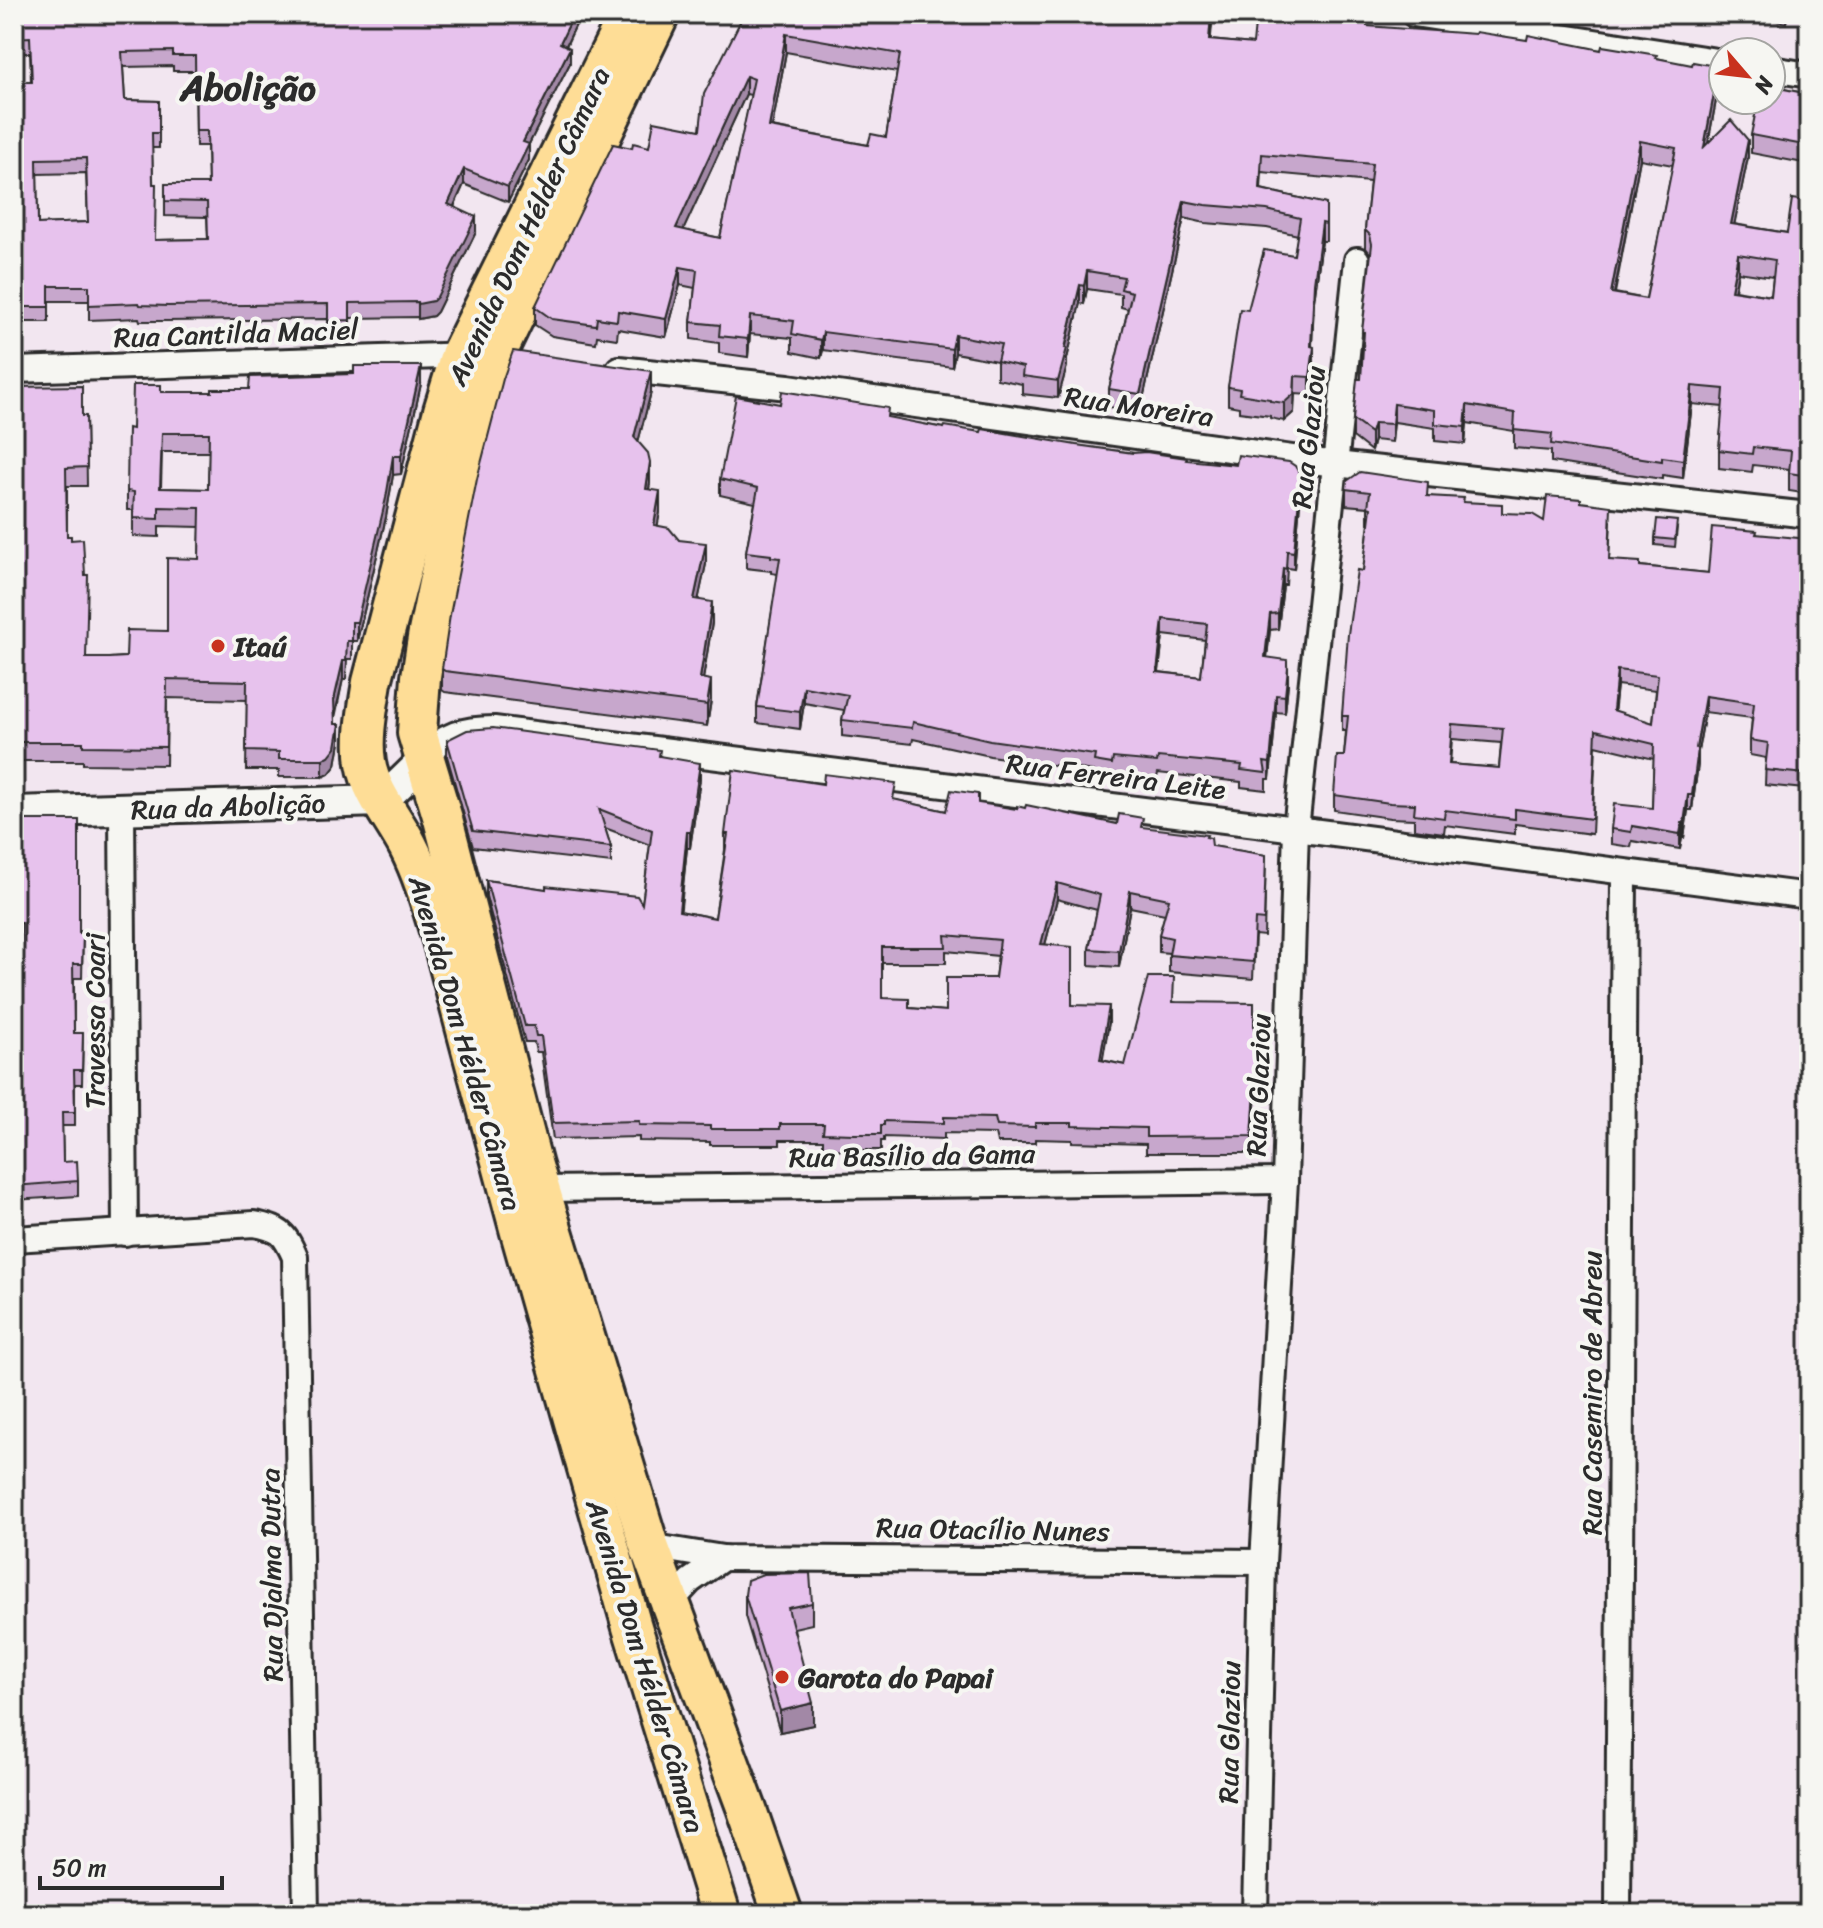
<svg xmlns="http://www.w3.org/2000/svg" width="1823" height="1928" viewBox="0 0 1823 1928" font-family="Sriracha,sans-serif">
  <rect width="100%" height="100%" fill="#f2e6f0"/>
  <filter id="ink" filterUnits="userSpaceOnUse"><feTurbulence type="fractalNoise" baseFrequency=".0125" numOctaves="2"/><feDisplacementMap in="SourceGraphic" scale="16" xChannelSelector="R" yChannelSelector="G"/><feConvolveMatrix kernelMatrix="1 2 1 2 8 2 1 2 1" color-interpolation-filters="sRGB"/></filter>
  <g filter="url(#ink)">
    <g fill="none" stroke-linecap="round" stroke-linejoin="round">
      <defs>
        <g id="minor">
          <path d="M1414,14L1723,62"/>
          <path d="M1771,69L1809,75"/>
          <path d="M619,369L788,387L1335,464L1809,515"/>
          <path d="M14,370L471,355"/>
          <path d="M423,758C444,734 464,729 494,729L1296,829L1809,896"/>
          <path d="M122,809L125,1233"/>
          <path d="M540,1189L1285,1181"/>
          <path d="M14,1239L254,1224C280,1229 284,1232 295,1257L306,1914"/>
          <path d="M649,1546L723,1558L1263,1562"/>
          <path d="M669,1604L690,1581L723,1558"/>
          <path d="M1255,1914L1263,1562L1285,1181L1296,829L1357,260"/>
          <path d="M1618,1914L1624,873"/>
        </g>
        <path id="tertiary" d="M14,812L382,801L417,767L423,758"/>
        <g id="primary">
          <path d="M629,14L460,355L443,411L372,682C368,708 362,737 366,763C371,793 394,819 408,846C423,875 432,908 442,940L520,1232L632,1627L721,1914"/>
          <path d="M660,14L496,355L482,393L456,495L428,632L421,677L417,733L443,819L533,1166L649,1546L746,1807L783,1914"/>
        </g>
      </defs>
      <use href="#minor" stroke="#2b2b2b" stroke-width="30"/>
      <use href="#tertiary" stroke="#2b2b2b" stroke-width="36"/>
      <use href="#primary" stroke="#2b2b2b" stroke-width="44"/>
      <use href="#minor" stroke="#f6f6f2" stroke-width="24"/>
      <use href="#tertiary" stroke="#f6f6f2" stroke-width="30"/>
      <use href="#primary" stroke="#fedd96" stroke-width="38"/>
    </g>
    <g fill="#c7a7cc" stroke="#2b2b2b" stroke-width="2" fill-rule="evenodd">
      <path d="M14,14H581L566,46L570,63L529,144V160L508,202L464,184L454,207L476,232L437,312L433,316L418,319V317L350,318V335L328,336V319L168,321H140L139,318L89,320V301H49V322H14V82H31L30,53H14ZM173,66V71H195L196,146H207L208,184H165V216L207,217L208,239L155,240L152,148H159V101L125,100L123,67ZM86,173L88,222L38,224L37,174Z"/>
      <path d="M744,14H1213L1210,40L1253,44L1367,26L1601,50L1657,58L1715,72L1718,90L1708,143L1748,157L1734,224L1787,233L1806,201L1809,182V494L1789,491V469L1753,465L1752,472L1719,468V450L1723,407L1692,404L1683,478L1662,475V479L1551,462V451L1514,448V431L1467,423L1465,444L1435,441V428L1394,422L1392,442L1374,440L1371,451L1353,437V420L1361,379L1362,332L1370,253L1365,247V230L1370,182L1262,172L1261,189L1326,204V241H1322L1314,301L1312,346L1314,365L1310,395L1295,394L1294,412L1284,421L1270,418V416L1239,412V407L1228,405V387L1248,310L1294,255L1298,235L1267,228L1205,223L1184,218L1140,412L1109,407V389L1128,309L1121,307V294L1087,289L1084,304L1080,303L1067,359V366L1058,398L1022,394V384L997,379V361L955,353L952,367L823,350L821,358L792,352V338L750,334L748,357L719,353V343L691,339V322L695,288L680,285L666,337L618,329L617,339L597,336L596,343L552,336L535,325V307L632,148L649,147L700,130ZM786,52L897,72L886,137L868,145L772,127ZM746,94L751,95L720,238L683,230ZM1640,159L1673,165L1646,299L1615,293ZM1738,272L1773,277L1771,296L1735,290Z"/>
      <path d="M1681,14H1740L1738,22L1721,19L1720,21Z"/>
      <path d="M1745,14H1788L1786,23Z"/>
      <path d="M1784,89L1809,94V164L1751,153V135Z"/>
      <path d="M421,384L401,474L393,475L386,517L357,641H352V659H347L346,679H343L335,718V724L340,742L336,765L329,774L323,777H279V770H246L247,700L167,698L166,765L83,764V761H14V387L82,416H86L87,486H67V536L86,658H109L126,657L167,631L199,559L200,527L159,526V537L133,536V510H127V491L132,429L161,392H212L249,389ZM162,452H209L208,489L161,488Z"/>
      <path d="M651,392L638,442L650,482L649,490L660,512L657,526L679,540L706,564L698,600L712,623L703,678L711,700L707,726L445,692L442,690V669Z"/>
      <path d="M780,404L888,418L944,428L1187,460L1301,492L1294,569L1287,568L1286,585H1283L1278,629L1270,630L1267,658L1287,666L1288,683L1285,713L1276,712L1270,779H1266V790L1241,787V782L1158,773L1157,778L1113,774L1112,780L1094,777V771L990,756L913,739L912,744L842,736V720L844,710L804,703L800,729L757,723V707L778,574L771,573V571L746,568V552L755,503L720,495V479ZM1163,635L1205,640L1201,677L1159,672Z"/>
      <path d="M1346,489L1428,496L1463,502L1502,513L1544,521L1581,502L1611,521L1609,560L1640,566L1708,573L1757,534L1807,693H1809V864L1801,863V848L1804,827H1801V812L1804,789L1765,785L1766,758L1750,755V740L1752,718L1705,712L1698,751V764L1692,810H1688L1684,838H1682L1680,849L1632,841L1631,847L1611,844V829L1652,808L1654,759L1596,745L1592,834L1515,824V834L1445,825L1444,833L1414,829V819L1390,818L1334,810V795L1344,756L1346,731H1342V716L1363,571L1369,523H1368V507L1346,505ZM1617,685L1656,690L1653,723L1614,711ZM1452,739L1501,743L1499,768L1450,764Z"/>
      <path d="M1677,528L1675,547L1655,545V538Z"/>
      <path d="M447,740L660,756L700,779L690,848H687L680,911L715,918L725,850V834L896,800L946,811L978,803L1017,809L1025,808L1117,824L1207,838L1212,846L1266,855L1264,936L1255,935L1253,979L1169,972V953L1159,952V935L1165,914L1130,907L1119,967L1089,965V949L1097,910L1057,899L1045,945L1072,1005L1109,1022L1102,1060L1125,1065L1174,1002L1254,1029L1259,1045L1252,1153H1146V1144L1072,1142V1140L1035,1139V1143H997L995,1134L944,1133V1139L884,1137V1141H881V1150H854L823,1149V1140H780V1145H710V1142L639,1141V1137L553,1139L541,1052H536L534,1042H525L486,896V880L642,904L650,845L605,828L611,847V863L473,847L447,756ZM946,951L998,956L995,978L946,1011L909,1008L882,998V963H946Z"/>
      <path d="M14,820L79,933H83L82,978H74V1033H83L82,1084H75V1126H62L63,1162L78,1181V1196L14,1200V980H21L22,937H14Z"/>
      <path d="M745,1595L812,1603V1624L794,1628L813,1725L780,1732L745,1616Z"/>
    </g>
    <g fill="#a288a6" stroke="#2b2b2b" stroke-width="2">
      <path d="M574,14H581L560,58V43Z"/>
      <path d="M1211,14H1213L1209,58V40Z"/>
      <path d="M786,34V52L769,144V127Z"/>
      <path d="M570,48V63L529,144V160L508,202V187L523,142Z"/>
      <path d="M1718,72V90L1704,165V147Z"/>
      <path d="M746,76V94L676,246V228Z"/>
      <path d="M1748,140V157L1731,241V224Z"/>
      <path d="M1640,141V159L1611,310V293Z"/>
      <path d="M464,169V184L448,219V204Z"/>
      <path d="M1184,201V218L1140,412V394Z"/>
      <path d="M476,217V232L437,312L433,316L418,319V304Z"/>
      <path d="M1322,223V241L1314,301L1311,364L1314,283Z"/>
      <path d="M1738,254V272L1731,308V290Z"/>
      <path d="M680,267V285L666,337V319Z"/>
      <path d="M1087,271V289L1084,304V286Z"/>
      <path d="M1080,285V303L1067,359V366L1058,398V381Z"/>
      <path d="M750,316V334L748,357V339Z"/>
      <path d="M823,332V350L821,358V340Z"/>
      <path d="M955,335V353L952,367V349Z"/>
      <path d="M1314,347V365L1310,395V377Z"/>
      <path d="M421,366V384L401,474V456Z"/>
      <path d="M651,371V392L634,458V437Z"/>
      <path d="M1295,376L1294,412L1284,421V403Z"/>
      <path d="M1692,386V404L1683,478V460Z"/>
      <path d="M1394,404V422L1392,442V424Z"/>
      <path d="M1467,405V423L1465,444V427Z"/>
      <path d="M1374,423V440L1371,451V433Z"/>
      <path d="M393,456V475L386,517L357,641V622Z"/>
      <path d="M650,462V482L646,510V489Z"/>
      <path d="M1301,476V492L1294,569V552Z"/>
      <path d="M660,491V512L654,546V525Z"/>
      <path d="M706,543V564L694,620V599Z"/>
      <path d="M1283,568V585L1278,629V613Z"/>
      <path d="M712,602V623L700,699V678Z"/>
      <path d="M1270,614V630L1265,674V657Z"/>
      <path d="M1163,619V635L1157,688V672Z"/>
      <path d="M1809,660V676L1805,708V693Z"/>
      <path d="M343,661V679L334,718V700Z"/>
      <path d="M1288,667V683L1285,713V696Z"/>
      <path d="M1617,670V685L1613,726V710Z"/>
      <path d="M711,680V700L707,726V705Z"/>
      <path d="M804,687V703L800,729V712Z"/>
      <path d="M1276,695V712L1270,779V763Z"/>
      <path d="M1705,696V712L1698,751V764L1692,810L1696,748Z"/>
      <path d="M340,724V742L336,765L329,774L323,777V759Z"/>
      <path d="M700,763V779L690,848V832Z"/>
      <path d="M1688,795V810L1684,838V823Z"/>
      <path d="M1682,823V838L1680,849V834Z"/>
      <path d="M687,832V848L679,927V911Z"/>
      <path d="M1057,883V899L1041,960V944Z"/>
      <path d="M1130,891V907L1119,967V951Z"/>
      <path d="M1109,1006V1022L1100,1076V1060Z"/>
      <path d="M1259,1028V1045L1252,1153V1136Z"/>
      <path d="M813,1703V1725L780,1732V1711Z"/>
    </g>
    <g fill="#e7c2ed" stroke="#2b2b2b" stroke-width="2" fill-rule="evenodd">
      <path d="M14,14H574L560,43L570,48L523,142L529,144L508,187L464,169L448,204L476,217L437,297L433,301L418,304V302L350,303V320L328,321V304L168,306L140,305L139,303L89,305V286H49V307H14V82H32L30,37L14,38ZM173,51V56H195L196,131H207L208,184H165V201L207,202L208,239L155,240L156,184H153L152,133H159V101L125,100L122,52ZM86,158L88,222L38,224L37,159Z"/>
      <path d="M744,14H1211L1209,40L1253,44L1256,14H1360L1367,15V26L1475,34L1476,32L1527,40L1528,35L1601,50L1602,46L1657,55L1656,58L1692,65L1693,62L1715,66L1714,72H1718L1704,147L1731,120L1748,140L1731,224L1787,233L1792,199L1806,201L1809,182V476L1789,473L1791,451L1753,447L1752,454L1719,450L1724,389L1692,386L1683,460L1662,457V461L1551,444L1552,434L1514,430L1515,413L1467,405L1465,427L1435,424V410L1394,404L1392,424L1374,423L1371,433L1353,420L1357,379H1361L1364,332H1362L1372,244L1370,235L1365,230L1372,164L1262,154L1260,189L1326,204V224L1322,223L1314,283L1311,346L1314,347L1310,377L1295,376L1294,394L1284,403L1270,401V399L1239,394L1240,389L1228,387L1240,309L1248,310L1264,250L1294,255L1300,218L1267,210L1205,205L1184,201L1140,394L1109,389L1132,292L1121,289L1124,277L1087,271L1084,286L1080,285L1065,348H1067L1058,381L1022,376L1023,367L997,361L1001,344L955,335L952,349L823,332L821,340L792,334L794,321L750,316L748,339L719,336L720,325L691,322L697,270L680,267L666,319L618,311L617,321L597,318L596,325L552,319L535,307L613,144L632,148L633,143L649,147L654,121L700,130L704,94ZM786,34L900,54L886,137L871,134L868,145L769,127ZM746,76L754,79L720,238L676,228ZM1640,141L1676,148L1646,299L1611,293ZM1738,254L1775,260L1771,296L1731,290Z"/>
      <path d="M1779,85L1784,89L1809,94V146L1751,135L1758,100H1771V86Z"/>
      <path d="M513,351L651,371L634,437L648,453L650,462L646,489L660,491L654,525L669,528L679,540L706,543L694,599L712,602L700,678L711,680L707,705L445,671L442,669L450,615L477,479L503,379Z"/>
      <path d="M354,366H421L401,456H393L386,498L357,622H352V641H347L346,661H343L334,700L335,724H340L336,747L329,756L323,759H279V752L246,751L247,681L167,679L166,747L83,746V742H14V387L82,386V416H86L87,467L66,468L67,536H71V540L83,539L85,575H88L86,658H109L126,657L127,630L167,631V558L199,559L200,508L159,507V519L133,518L134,492L127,491L128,428L132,429L133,385H161V392H212V389H249L250,377L354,374ZM162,433H209L208,489L160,488Z"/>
      <path d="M782,391L888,408L887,417L944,428L945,426L981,432L982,429L1076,445L1133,453L1146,452L1173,456L1187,458L1186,460L1236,465L1238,455L1289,462L1295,466L1301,476L1294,552L1287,551L1286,569L1283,568L1278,613L1270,614L1265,657L1287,660V666L1288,667L1285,696L1276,695L1270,763L1264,762L1266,773L1241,770L1242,765L1158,757L1157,762L1113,758L1112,764L1094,761L1095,755L990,740L913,722L912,728L842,720L848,695L804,687L800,712L757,707L780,558L771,557V555L746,552L758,488L720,479L736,396L780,404ZM1163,619L1207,624L1201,677L1157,672Z"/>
      <path d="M1360,472L1428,482L1427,496L1464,498L1463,502L1502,504V513L1532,514L1544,521L1547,496L1581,499V502L1611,506L1609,560L1640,562V566L1708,573L1712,527L1757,531L1756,534L1809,539V660L1805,693H1809V849L1801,848L1806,812H1801L1806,774L1765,770L1768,743L1750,740L1754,703L1705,696L1696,748L1698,749L1692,795H1688L1684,823H1682L1680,834L1632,826L1631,832L1611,829L1614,804L1652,808L1654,744L1596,730L1592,819L1515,809V819L1445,810L1444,818L1414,814L1415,804L1390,803L1334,795L1337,756H1344L1348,716H1342L1348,634L1357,570L1363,571L1371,508L1368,507L1370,492L1346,489L1347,481ZM1617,670L1658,675L1653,723L1613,710ZM1452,724L1503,728L1499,768L1449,764Z"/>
      <path d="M1657,519L1677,521L1675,540L1655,538Z"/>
      <path d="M493,728L660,750L659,756L700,763L690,832H687L679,911L715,918L728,834H725L733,770L823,784L824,774L896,783L893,799L946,811L951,790L978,794V803L1017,809V806L1025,808L1026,805L1117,824L1119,814L1143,818L1141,827L1207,835L1206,837L1211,838L1212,846L1266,855L1264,920L1255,919L1253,962L1169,955L1172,938L1159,935L1169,899L1130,891L1119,951L1089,949L1100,895L1057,883L1041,944L1072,947V1005L1109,1006L1100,1060L1125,1065L1148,977H1174L1173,1002L1254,1003V1029L1259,1028L1252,1136L1146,1137V1128L1072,1126V1123H1035V1127L997,1126L995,1118L944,1117V1123L884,1121V1125H881V1134H854L823,1133L824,1124H780V1129H710V1126L639,1125V1121L553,1123L541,1036H536L534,1026H525L486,880L546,889V886L637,896L642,904L652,830L599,809L611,847L473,831L447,740L467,730ZM945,935L1000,940L995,978H946V1011L909,1008V999L882,998V947H946Z"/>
      <path d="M14,820H79V933H83L82,964H73L74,1033H83L82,1070H74L75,1112H62L63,1162L77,1161L78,1181L14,1186V980H21L22,923H14Z"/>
      <path d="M810,1573L812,1603L788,1608L813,1703L780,1711L745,1595L747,1580L763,1574Z"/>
    </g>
  </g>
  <g fill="#c8321e" stroke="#f6f6f2" stroke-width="3">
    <circle cx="218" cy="646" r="8"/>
    <circle cx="782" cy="1677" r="8"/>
  </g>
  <g text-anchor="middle" stroke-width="8" stroke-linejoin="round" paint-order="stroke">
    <g font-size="28" fill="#2b2b2b" stroke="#f6f6f2">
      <text transform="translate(528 226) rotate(-65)" y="10">Avenida Dom Hélder Câmara</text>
      <text transform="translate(236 333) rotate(-2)" y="10">Rua Cantilda Maciel</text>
      <text transform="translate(1139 406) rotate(8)" y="10">Rua Moreira</text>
      <text transform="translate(1308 437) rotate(-84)" y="10">Rua Glaziou</text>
      <text transform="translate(1116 776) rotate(7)" y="10">Rua Ferreira Leite</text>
      <text transform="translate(228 806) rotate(-2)" y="10">Rua da Abolição</text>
      <text transform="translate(94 1021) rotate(-90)" y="10">Travessa Coari</text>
      <text transform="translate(466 1043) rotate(74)" y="10">Avenida Dom Hélder Câmara</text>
      <text transform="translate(1258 1085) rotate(-88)" y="10">Rua Glaziou</text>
      <text transform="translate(912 1155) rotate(-1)" y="10">Rua Basílio da Gama</text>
      <text transform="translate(1591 1393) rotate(-90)" y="10">Rua Casemiro de Abreu</text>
      <text transform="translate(993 1529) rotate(1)" y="10">Rua Otacílio Nunes</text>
      <text transform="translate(271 1575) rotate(-91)" y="10">Rua Djalma Dutra</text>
      <text transform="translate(646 1666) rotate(73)" y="10">Avenida Dom Hélder Câmara</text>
      <text transform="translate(1229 1732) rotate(-89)" y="10">Rua Glaziou</text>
    </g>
    <g font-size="28" font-weight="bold" fill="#2b2b2b" stroke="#f6f6f2" text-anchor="start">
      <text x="234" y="656">Itaú</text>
      <text x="798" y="1687">Garota do Papai</text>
    </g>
    <g font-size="36" font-weight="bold" fill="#2b2b2b" stroke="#f6f6f2">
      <text x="248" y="100">Abolição</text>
    </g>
  </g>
  <rect width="1823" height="1928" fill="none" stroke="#f6f6f2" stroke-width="48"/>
  <rect x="24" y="24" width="1775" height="1880" fill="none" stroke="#2b2b2b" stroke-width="3" filter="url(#ink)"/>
  <g transform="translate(1747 76) rotate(118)"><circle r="38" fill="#f6f6f2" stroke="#a5a5a2" stroke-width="2"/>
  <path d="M0-6L14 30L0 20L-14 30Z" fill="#c8321e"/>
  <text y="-12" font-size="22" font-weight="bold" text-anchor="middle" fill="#2b2b2b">N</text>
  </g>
  <path d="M40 1876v12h182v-12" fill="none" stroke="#2b2b2b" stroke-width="4"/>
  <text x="52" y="1876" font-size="24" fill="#2b2b2b" stroke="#f6f6f2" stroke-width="6" paint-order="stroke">50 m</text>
</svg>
